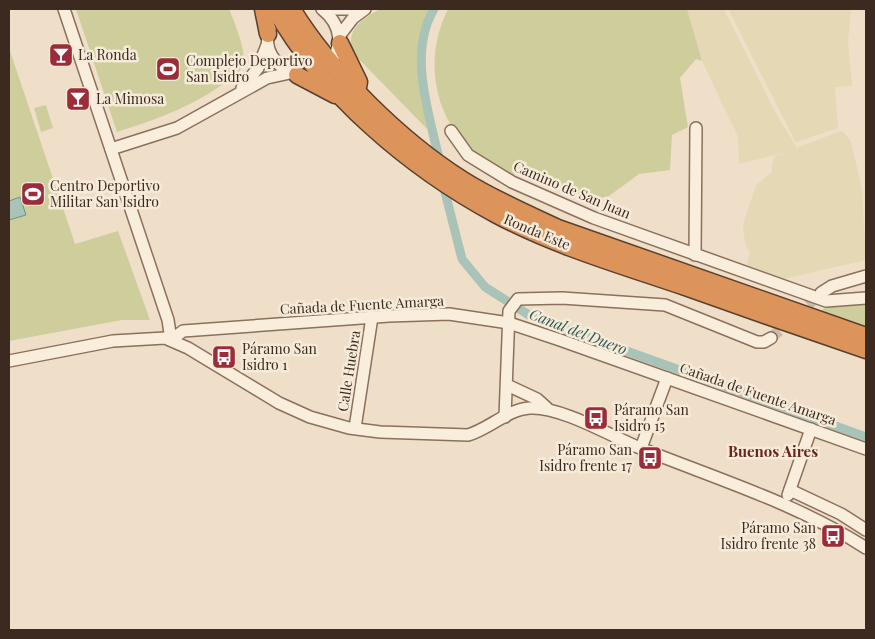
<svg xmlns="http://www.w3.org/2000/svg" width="875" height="639" viewBox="0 0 875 639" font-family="'Playfair Display',serif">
  <rect width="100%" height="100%" fill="#efdfc8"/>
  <g fill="#e5d8b5">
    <path d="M687,9H724L774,110L797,148L835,133L842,131L846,135L851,142L862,189L866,260L784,279L763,275L746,266L750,253L745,244L743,225L753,194L757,184L772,172V164L775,156L787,152L739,164L738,137L702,61Z"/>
    <path d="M728,9H851L848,41L852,86L835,87L838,128L797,142L795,141Z"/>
  </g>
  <g fill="#cdce9b">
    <path d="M76,9H229C234,21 247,52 243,64C240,74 230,80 222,85C186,109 157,119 117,132Z"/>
    <path d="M380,9H429C420,31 416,51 420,75C422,91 433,113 427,129L353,53C345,30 362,19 380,9Z"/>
    <path d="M448,9H687L702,61L696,59L680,78L688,127L672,135L670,170L639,174L609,196L592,200L543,179L520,165L513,178C499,170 483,162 470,152C465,147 461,139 456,133C430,96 428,49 448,9Z"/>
    <path d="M9,48L75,244L118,231L150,320H122L9,341Z"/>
    <path d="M46,105L53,128L41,132L34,108Z"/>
    <path d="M866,301V327L819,313L829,303Z"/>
  </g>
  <path fill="#a9c3b8" stroke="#6f9285" d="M20,197L26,215L9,220V201Z"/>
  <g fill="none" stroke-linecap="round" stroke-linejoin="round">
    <g stroke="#a9c3b8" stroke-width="9">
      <path d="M434,9C407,54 430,116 440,163"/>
      <path d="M443,184L462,259L485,287L532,317L866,437"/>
    </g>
    <path stroke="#cbbba6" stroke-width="11" stroke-dasharray="11 5.5" stroke-linecap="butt" d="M771,338L821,293"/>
    <defs>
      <g id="minor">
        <path d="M64,9L168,320L171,340"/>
        <path d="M322,9C342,25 345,48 326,67"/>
        <path d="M323,9H349"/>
        <path d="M270,29C262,48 275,66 293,73"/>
        <path d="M340,35L353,18L365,9"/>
        <path d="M242,88L258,68L267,45"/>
        <path d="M451,131L468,155L512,182L594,218L826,301L866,298"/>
        <path d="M111,149L177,128L267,78L290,73"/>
        <path d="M695,255L696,128"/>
        <path d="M821,293L832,286L866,276"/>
        <path d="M171,340L183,331L389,316L449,314L509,323L560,340L866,449"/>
        <path d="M9,361L113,341L165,338L188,348L279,403L310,417L349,428L380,432L468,435C489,429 508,409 530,408C560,406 611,436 640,448C717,479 796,503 866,548"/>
        <path d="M507,385L537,399L547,408"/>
        <path d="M505,417L509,311L518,299L562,298L665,305L757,342H764L771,338"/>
        <path d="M355,428L372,317"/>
        <path d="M641,448L667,378"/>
        <path d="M790,490L841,514L866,530"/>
        <path d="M788,495L811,429"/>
      </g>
      <g id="highway">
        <path d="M263,9L268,34"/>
        <path d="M275,9C323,95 411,169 497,215C557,247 624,266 688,288C747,309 807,330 866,350"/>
        <path d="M292,9C331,72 400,140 463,180C493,199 526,213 558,228L866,336"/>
        <path d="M340,43L359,82L358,87"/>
        <path d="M297,75L335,95"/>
      </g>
    </defs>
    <use href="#minor" stroke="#8b705c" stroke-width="14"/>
    <use href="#highway" stroke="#593f30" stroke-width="19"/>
    <use href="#minor" stroke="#f9eddc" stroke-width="11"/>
    <use href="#highway" stroke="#dd945a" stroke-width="16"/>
  </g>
  <defs>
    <symbol id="bar-square" viewBox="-11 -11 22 22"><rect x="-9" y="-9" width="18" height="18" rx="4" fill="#9b2c39" stroke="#f6ead8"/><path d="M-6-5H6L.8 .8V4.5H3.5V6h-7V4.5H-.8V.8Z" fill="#fff"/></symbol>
    <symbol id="stadium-square" viewBox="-11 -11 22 22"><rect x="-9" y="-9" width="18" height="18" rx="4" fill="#9b2c39" stroke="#f6ead8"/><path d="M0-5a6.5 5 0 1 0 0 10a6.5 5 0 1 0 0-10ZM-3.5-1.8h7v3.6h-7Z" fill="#fff"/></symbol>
    <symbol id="bus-square" viewBox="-11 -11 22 22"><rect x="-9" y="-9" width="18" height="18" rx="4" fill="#9b2c39" stroke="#f6ead8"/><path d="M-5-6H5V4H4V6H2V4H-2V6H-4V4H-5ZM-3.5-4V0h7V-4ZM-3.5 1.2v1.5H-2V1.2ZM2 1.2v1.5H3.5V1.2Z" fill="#fff"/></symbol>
  </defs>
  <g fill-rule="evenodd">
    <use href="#bar-square" x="47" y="41" width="28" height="28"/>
    <use href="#stadium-square" x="154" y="55" width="28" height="28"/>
    <use href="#bar-square" x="64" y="85" width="28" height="28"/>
    <use href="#stadium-square" x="19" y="180" width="28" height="28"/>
    <use href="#bus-square" x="210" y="343" width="28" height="28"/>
    <use href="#bus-square" x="582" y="404" width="28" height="28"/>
    <use href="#bus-square" x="636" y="444" width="28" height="28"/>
    <use href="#bus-square" x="819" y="522" width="28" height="28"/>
  </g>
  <g text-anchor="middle" stroke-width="5" stroke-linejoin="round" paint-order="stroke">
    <g font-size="14" fill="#3c2a20" stroke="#f6ead8" text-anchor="start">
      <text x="78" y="60">La Ronda</text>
      <text x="186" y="66">Complejo Deportivo<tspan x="186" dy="16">San Isidro</tspan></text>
      <text x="96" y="104">La Mimosa</text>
      <text x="50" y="191">Centro Deportivo<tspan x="50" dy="16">Militar San Isidro</tspan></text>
      <text x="242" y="354">Páramo San<tspan x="242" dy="16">Isidro 1</tspan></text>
      <text x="614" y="415">Páramo San<tspan x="614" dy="16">Isidro 15</tspan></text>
      <text x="632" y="455" text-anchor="end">Páramo San<tspan x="632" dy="16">Isidro frente 17</tspan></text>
      <text x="816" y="533" text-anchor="end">Páramo San<tspan x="816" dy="16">Isidro frente 38</tspan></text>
    </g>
    <g font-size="14" fill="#3c2a20" stroke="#f6ead8">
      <text transform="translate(572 190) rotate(23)" y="5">Camino de San Juan</text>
      <text transform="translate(537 232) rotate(23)" y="5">Ronda Este</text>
      <text transform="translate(362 305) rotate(-3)" y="5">Cañada de Fuente Amarga</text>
      <text transform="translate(349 371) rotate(-81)" y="5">Calle Huebra</text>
      <text transform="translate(758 394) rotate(19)" y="5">Cañada de Fuente Amarga</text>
    </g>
    <g font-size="15" font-style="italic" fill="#2f5b54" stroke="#f6ead8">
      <text transform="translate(578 332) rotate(21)" y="5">Canal del Duero</text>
    </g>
    <g font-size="15" font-weight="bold" fill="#69261f" stroke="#f6ead8">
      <text x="773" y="457">Buenos Aires</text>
    </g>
  </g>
  <rect width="875" height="639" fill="none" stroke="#3c2a20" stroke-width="20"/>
</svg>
